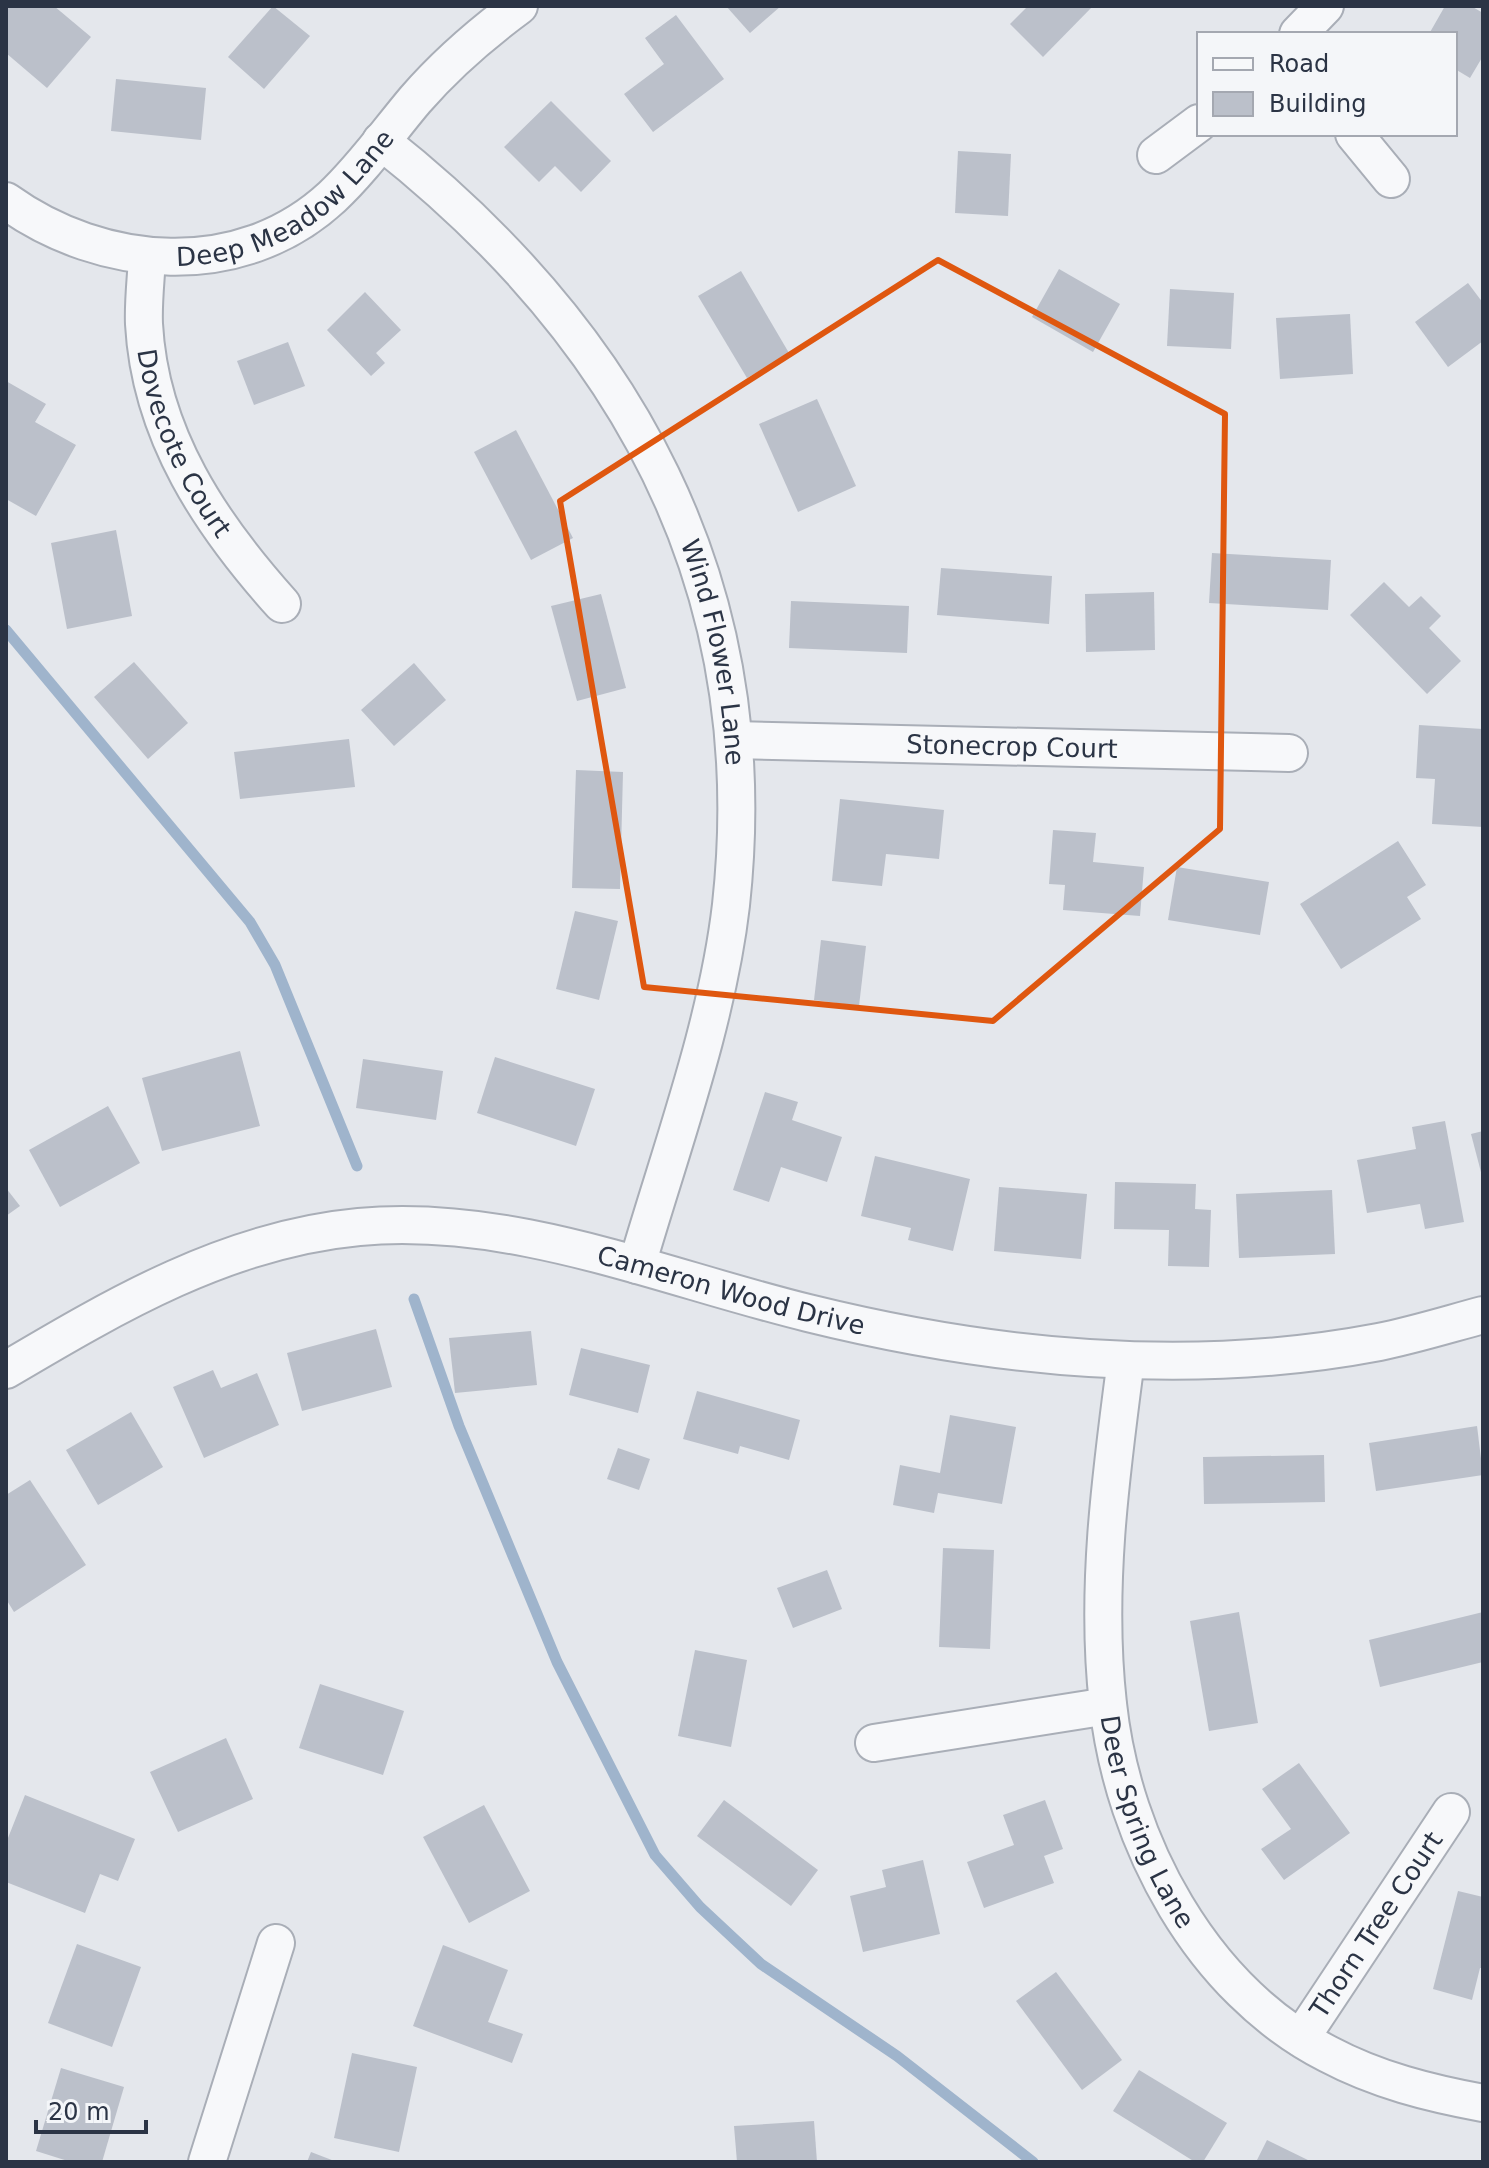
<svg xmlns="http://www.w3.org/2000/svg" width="1489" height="2168" viewBox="0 0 1489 2168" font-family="'DejaVu Sans',sans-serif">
  <rect width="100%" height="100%" fill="#e4e7ec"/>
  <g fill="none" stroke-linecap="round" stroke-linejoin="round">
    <g stroke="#9fb4cc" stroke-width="11">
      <path d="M6,630L250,922L275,965L357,1166"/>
      <path d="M414,1299L459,1426L557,1662L655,1855L700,1907L761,1964L897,2056L1033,2162"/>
    </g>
  </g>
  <g fill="#bbc0ca">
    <path d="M6,6H54L91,37L47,88L6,53Z"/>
    <path d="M273,6L310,36L264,89L228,57Z"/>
    <path d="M726,6H781L750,33Z"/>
    <path d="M1028,6H1093L1043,57L1010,24Z"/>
    <path d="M1445,6H1471L1483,13V56L1470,78L1455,69V34H1429Z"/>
    <path d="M676,15L724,79L653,132L624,94L664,64L645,38Z"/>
    <path d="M116,79L206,88L201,140L111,131Z"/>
    <path d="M551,101L611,161L581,192L555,166L539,182L504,147Z"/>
    <path d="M958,151L1011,154L1008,216L955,213Z"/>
    <path d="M1059,269L1120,304L1093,352L1032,317Z"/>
    <path d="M741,271L789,353L747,378L698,296Z"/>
    <path d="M1468,283L1483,303V341L1448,367L1415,322Z"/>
    <path d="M1170,289L1234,293L1231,349L1167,346Z"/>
    <path d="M365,292L401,330L376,353L385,363L371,376L327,330Z"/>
    <path d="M1350,314L1353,374L1280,379L1276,318Z"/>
    <path d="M288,342L305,386L254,405L237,361Z"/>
    <path d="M6,381L46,404L35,422L76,445L36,516L6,499Z"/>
    <path d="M817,399L856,486L798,512L759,424Z"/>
    <path d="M516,430L573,538L531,560L474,452Z"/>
    <path d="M116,530L132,616L67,629L51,543Z"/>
    <path d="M1212,553L1331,560L1328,610L1209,603Z"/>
    <path d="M941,568L1052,576L1049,624L937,615Z"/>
    <path d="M1384,582L1409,607L1421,596L1441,616L1429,628L1461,661L1427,694L1350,615Z"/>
    <path d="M1154,592L1155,650L1086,652L1085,594Z"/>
    <path d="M601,594L626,688L577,701L551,606Z"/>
    <path d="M791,601L909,606L907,653L789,648Z"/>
    <path d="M134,662L188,723L148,759L94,697Z"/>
    <path d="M414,663L446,700L394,746L361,710Z"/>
    <path d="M1419,725L1483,729V827L1432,824L1435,779L1416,778Z"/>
    <path d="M349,739L355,787L240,799L234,752Z"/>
    <path d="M576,770L623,772L620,889L572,888Z"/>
    <path d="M840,799L944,810L939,859L886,854L882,886L832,881Z"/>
    <path d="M1053,830L1096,833L1093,862L1144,867L1140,916L1063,910L1065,885L1049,884Z"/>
    <path d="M1398,841L1426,885L1407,897L1421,919L1341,969L1300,904Z"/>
    <path d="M1177,867L1269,882L1260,935L1168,920Z"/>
    <path d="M575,911L618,921L599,1000L556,989Z"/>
    <path d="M821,940L866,946L859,1006L814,1000Z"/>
    <path d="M240,1051L260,1126L162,1151L142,1078Z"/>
    <path d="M495,1057L595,1089L576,1146L477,1113Z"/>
    <path d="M363,1059L443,1071L436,1120L356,1108Z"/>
    <path d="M765,1092L798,1102L792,1120L842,1137L827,1182L781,1167L769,1202L733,1190Z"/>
    <path d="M108,1106L140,1163L60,1207L29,1150Z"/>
    <path d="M1445,1121L1464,1222L1425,1229L1420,1204L1367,1213L1357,1160L1416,1149L1412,1127Z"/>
    <path d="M1483,1131V1176H1482L1471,1134Z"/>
    <path d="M875,1156L970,1179L953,1251L908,1240L911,1228L861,1216Z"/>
    <path d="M1115,1182L1196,1184L1195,1209L1211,1210L1209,1267L1168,1266L1169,1230L1114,1229Z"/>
    <path d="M999,1187L1087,1194L1081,1259L994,1251Z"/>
    <path d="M6,1188L20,1206L6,1216Z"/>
    <path d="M1332,1190L1335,1254L1239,1258L1236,1194Z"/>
    <path d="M376,1329L392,1387L302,1411L287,1353Z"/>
    <path d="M531,1331L537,1385L455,1393L449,1338Z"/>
    <path d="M581,1348L650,1365L638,1413L569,1395Z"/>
    <path d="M213,1370L221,1388L257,1373L279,1425L204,1458L173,1387Z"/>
    <path d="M697,1391L800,1420L789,1460L740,1446L738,1454L683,1439Z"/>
    <path d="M131,1412L163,1467L98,1505L66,1450Z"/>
    <path d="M950,1415L1016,1427L1002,1504L938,1493L934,1513L893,1505L900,1465L940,1473Z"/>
    <path d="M1477,1426L1483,1475L1376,1491L1369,1443Z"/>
    <path d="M618,1448L650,1459L639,1490L607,1479Z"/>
    <path d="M1324,1455L1325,1502L1204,1504L1203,1457Z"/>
    <path d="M30,1480L86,1565L14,1612L6,1599V1495Z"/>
    <path d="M943,1548L994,1550L990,1649L939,1647Z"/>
    <path d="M827,1570L842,1609L793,1628L777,1588Z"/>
    <path d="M1239,1612L1258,1723L1209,1731L1190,1621Z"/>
    <path d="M1483,1612V1662L1380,1687L1369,1640Z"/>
    <path d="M695,1650L747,1660L731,1747L678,1736Z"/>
    <path d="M320,1684L404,1711L383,1775L299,1748Z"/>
    <path d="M226,1738L253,1799L178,1832L150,1772Z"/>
    <path d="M1299,1763L1350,1833L1284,1880L1261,1849L1291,1829L1262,1789Z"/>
    <path d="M25,1795L135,1839L118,1881L100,1874L85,1913L6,1882V1843Z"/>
    <path d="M724,1800L818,1870L791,1906L697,1836Z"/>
    <path d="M1045,1800L1063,1849L1044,1856L1054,1883L984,1908L967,1862L1014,1845L1003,1815Z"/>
    <path d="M484,1805L530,1891L469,1923L423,1837Z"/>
    <path d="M923,1860L940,1934L863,1952L850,1896L886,1887L882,1870Z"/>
    <path d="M1458,1891L1483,1897V1968H1480L1472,2000L1433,1989Z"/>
    <path d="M77,1944L141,1967L112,2047L48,2023Z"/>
    <path d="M443,1945L508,1970L488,2022L523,2034L512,2063L413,2026Z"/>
    <path d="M1056,1972L1122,2060L1082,2090L1016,2001Z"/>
    <path d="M352,2053L417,2067L399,2152L334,2138Z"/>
    <path d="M61,2068L124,2087L102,2162H71L36,2151Z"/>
    <path d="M1139,2070L1227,2123L1203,2162H1195L1113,2111Z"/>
    <path d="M814,2121L817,2162H737L734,2126Z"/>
    <path d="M1267,2140L1312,2162H1256Z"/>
    <path d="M311,2152L337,2162H307Z"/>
  </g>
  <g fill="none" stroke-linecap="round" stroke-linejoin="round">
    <defs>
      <g id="minor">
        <path d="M1298,34L1325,6"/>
        <path d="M1354,134L1391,179"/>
        <path id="s1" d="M381,141C627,335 766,585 731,905C717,1025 671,1148 637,1265"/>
        <path d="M1156,155L1199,123"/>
        <path id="s2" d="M6,201C102,270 240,282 332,197C363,168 388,132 415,100C447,63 481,34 519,6"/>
        <path id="s3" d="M147,257C146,279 143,302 144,324C150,435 211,525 282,604"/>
        <path id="s4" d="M734,740L1289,753"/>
        <path id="s5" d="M1126,1360C1111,1473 1095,1590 1108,1704C1123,1842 1201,1989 1328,2054C1377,2080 1429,2093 1483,2103"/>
        <path id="s6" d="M6,1370C116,1305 228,1239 359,1227C513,1213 661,1277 808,1313C994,1359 1190,1378 1379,1342C1414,1335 1449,1324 1483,1315"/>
        <path d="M874,1743L1108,1706"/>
        <path id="s7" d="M1301,2038L1451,1812"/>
        <path d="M207,2162L276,1943"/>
      </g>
    </defs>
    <use href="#minor" stroke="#a9aeb7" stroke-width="40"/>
    <use href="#minor" stroke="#f7f8fa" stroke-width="36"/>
  </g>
  <path fill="none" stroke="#df570f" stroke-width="6" stroke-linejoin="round" d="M938,260L1225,414L1220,829L993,1021L644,987L560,501Z"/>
  <g text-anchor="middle" stroke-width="7" stroke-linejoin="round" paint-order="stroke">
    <g font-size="26" fill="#2b3445" stroke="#f4f6f9">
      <text dy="9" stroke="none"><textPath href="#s2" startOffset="310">Deep Meadow Lane</textPath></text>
      <text dy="9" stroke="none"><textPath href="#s3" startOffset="194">Dovecote Court</textPath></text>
      <text dy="9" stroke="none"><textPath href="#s1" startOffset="626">Wind Flower Lane</textPath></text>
      <text dy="9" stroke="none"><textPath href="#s4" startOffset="278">Stonecrop Court</textPath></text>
      <text dy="9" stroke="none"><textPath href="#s6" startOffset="764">Cameron Wood Drive</textPath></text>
      <text dy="9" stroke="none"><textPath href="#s5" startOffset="470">Deer Spring Lane</textPath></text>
      <text dy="9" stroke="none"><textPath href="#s7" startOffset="136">Thorn Tree Court</textPath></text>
    </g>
  </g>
  <rect width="1489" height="2168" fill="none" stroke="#2b3445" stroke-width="16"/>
  <rect x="1197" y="32" width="260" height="104" fill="#f4f6f9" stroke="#a4a8b1" stroke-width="2"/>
  <rect x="1213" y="58" width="40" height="12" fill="#f7f8fa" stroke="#a4a8b1" stroke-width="2"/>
  <text x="1269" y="72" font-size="24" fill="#2b3445">Road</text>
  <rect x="1213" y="92" width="40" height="24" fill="#bbc0ca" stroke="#a4a8b1" stroke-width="2"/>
  <text x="1269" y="112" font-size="24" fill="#2b3445">Building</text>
  <path d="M36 2120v12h110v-12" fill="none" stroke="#2b3445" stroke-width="4"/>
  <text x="48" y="2120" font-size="24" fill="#2b3445" stroke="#f4f6f9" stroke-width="6" paint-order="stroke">20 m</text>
</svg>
